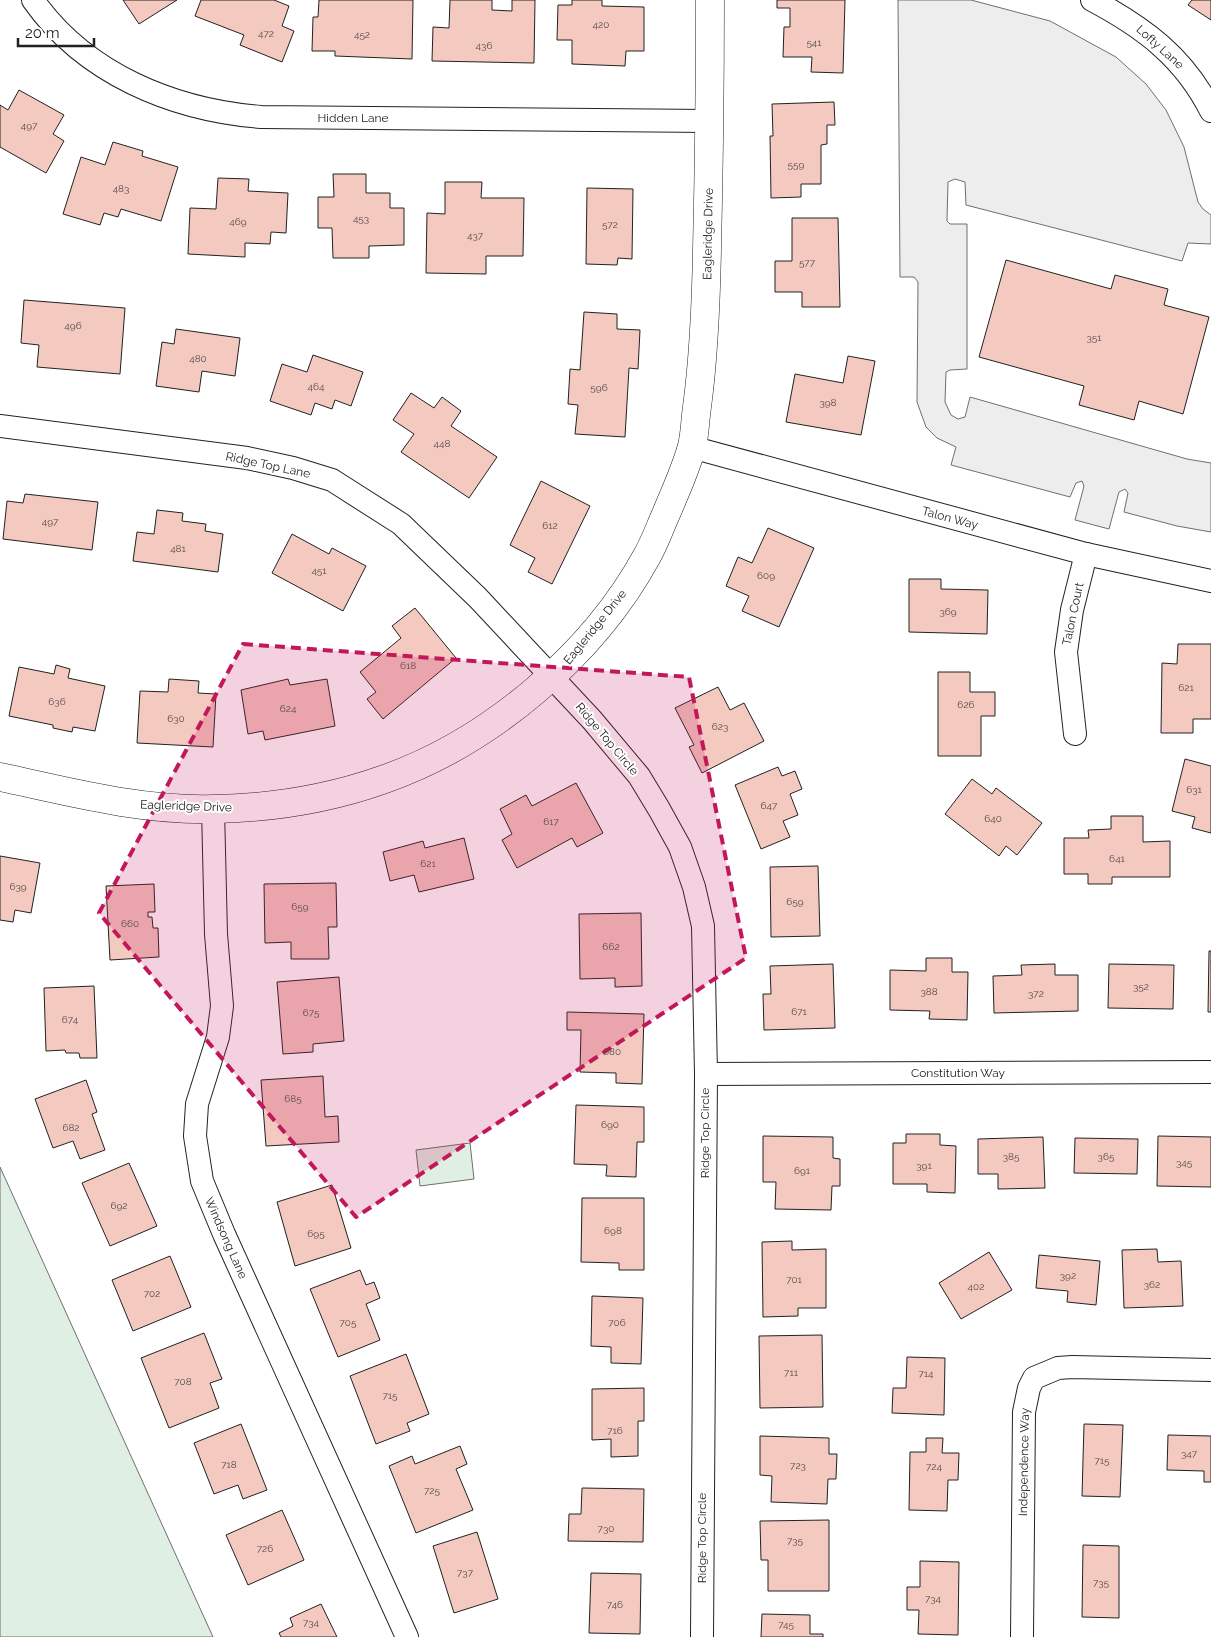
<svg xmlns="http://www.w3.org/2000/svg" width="1211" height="1637" viewBox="0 0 1211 1637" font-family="Raleway,sans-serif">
  <rect width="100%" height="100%" fill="#fff"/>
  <g fill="#e0efe3" stroke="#6f6f6f">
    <path d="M470,1143L474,1179L420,1186L416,1150Z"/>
    <path d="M0,1167L213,1637H0Z"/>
  </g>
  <path fill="#ededed" stroke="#6f6f6f" d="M898,0H971L1050,21L1116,57L1146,84L1166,110L1184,147L1198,202L1203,209L1211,215V244L1188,243L1182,261L966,205L965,182L955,179L948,182L947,221L950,224H967V369L950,370L946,372L945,402L951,415L958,419L965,417L970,397L1187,459L1211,463V532L1177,526L1124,512L1128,493L1125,489L1119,492L1109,529L1075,520L1084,486L1082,481L1076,483L1070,497L951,465L956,447L937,438L926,427L917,402L918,282L914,277H900Z"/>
  <g fill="#f3c9c0" stroke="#222">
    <path d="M123,0H177L139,24Z"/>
    <path d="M201,0H274L289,6L282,26L294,31L282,62L240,45L244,35L195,16Z"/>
    <path d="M319,0H413L412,59L335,56V51H312L313,17H318Z"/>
    <path d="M450,0H492V10L512,11V0H535L534,63L432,61L433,27L449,28Z"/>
    <path d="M572,0H602V6L644,7V51H626L625,66L572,64V40H557L558,5H572Z"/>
    <path d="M777,0H845L843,73L811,72L812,57H783L784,27H790V8H777Z"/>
    <path d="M1192,0H1211V20L1188,5Z"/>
    <path d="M19,90L64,115L53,134L64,141L46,173L0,147V105L8,110Z"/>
    <path d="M834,102L835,125H827V144L821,145V184H801V197L771,198L770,136H773L772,104Z"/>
    <path d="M113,142L143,151L142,156L178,167L161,221L121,209L118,217L104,213L100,225L63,214L81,157L105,165Z"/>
    <path d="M333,174H366V193H390V208H404V245L369,246V258H333L332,228H318V197H334Z"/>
    <path d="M218,178L249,179L248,191L288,193L286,233L271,232L270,244L245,243V257L188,254L190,208L216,209Z"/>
    <path d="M445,182H482L481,198H524L523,256H486V274L426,273L427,213L445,214Z"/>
    <path d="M587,188L633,189L632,259L618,258L617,265L586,264Z"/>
    <path d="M792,218H838L840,307H802V292H775V261H792Z"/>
    <path d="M1006,260L1111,289L1115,275L1168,289L1164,305L1209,317L1183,414L1139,401L1134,420L1079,405L1084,386L979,357Z"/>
    <path d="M24,300L125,308L120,374L37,367L39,345L21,343Z"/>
    <path d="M584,312L617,314V329L640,330L638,369L629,368L625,437L575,434L578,405L568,404L570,369L580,370Z"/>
    <path d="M176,329L240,338L235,376L202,371L199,392L156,386L162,342L174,344Z"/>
    <path d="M313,355L363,372L351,406L335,400L332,409L315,403L311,415L270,401L282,364L307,372Z"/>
    <path d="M848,356L875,361L861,435L786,422L795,374L843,383Z"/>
    <path d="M411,393L434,408L442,397L461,411L451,426L497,457L469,498L401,452L414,434L393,420Z"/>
    <path d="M541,481L590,506L552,584L528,572L535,558L510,545Z"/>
    <path d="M25,494L98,502L92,550L3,539L7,501L23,503Z"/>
    <path d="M157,510L183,513L182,521L206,524L205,531L223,534L218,572L133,561L137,532L154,534Z"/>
    <path d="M768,528L814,548L779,627L742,611L749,596L726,586L738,557L752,563Z"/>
    <path d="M292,534L329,554L332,548L366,566L343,611L272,573Z"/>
    <path d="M909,579H941V589L988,590L987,634L909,632Z"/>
    <path d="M415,608L456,658L383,719L367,699L376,692L360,672L401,638L392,626Z"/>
    <path d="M1178,644H1211V719H1193V733H1161L1162,663L1177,664Z"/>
    <path d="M56,665L70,669L68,678L105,686L95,731L73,727L72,732L53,728V725L9,716L19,667L54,674Z"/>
    <path d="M938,672H970V692H995V716H981V756H938Z"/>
    <path d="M169,679L199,681L198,693L216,694L213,747L137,743L140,691L168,692Z"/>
    <path d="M288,679L290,685L327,679L335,726L265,740L263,731L248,734L241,690Z"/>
    <path d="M718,687L730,710L744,703L764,741L702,773L689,747L694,745L675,708Z"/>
    <path d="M1185,759L1211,766V833L1192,828L1195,817L1172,811Z"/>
    <path d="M778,767L782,776L795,771L802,789L790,794L798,815L783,821L790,837L761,849L735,785Z"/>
    <path d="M972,779L992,794L996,788L1042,823L1017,855L1006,846L999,856L945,814Z"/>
    <path d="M576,783L603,833L577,847L572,838L517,868L502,840L512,834L500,809L526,795L532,806Z"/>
    <path d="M1111,816H1143V842L1170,841V877H1112V884H1088V874H1064V838H1089L1088,830L1111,829Z"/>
    <path d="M464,838L474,879L419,892L414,875L390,881L383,852L423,841L425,848Z"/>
    <path d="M0,856L40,863L31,913L15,910L13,922L0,920Z"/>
    <path d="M818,866L820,936L771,937L770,867Z"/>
    <path d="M336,883L337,927H328L329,959H291V942L265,943L264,884Z"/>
    <path d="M154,884L155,912H148V917H152L153,928H158L159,957L110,960L106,886Z"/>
    <path d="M641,913L642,986L615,987V978L580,979L579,914Z"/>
    <path d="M1209,951H1211V1012H1208Z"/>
    <path d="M926,958H952V972H968L967,1020L929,1019L930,1011L890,1010V970L926,971Z"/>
    <path d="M833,964L835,1028L764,1030L763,994H771L770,966Z"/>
    <path d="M1055,964V975H1078V1011L994,1013L993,976L1022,975L1021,965Z"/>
    <path d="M1109,964L1174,965L1173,1009L1108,1008Z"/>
    <path d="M339,977L344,1041L313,1044V1052L283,1054L277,982Z"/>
    <path d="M94,986L97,1058H80L79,1053H66L65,1050L46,1051L44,988Z"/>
    <path d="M567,1012L644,1014L642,1084L616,1083V1073L580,1072L581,1030H567Z"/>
    <path d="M323,1076L325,1117L338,1116L339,1142L266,1146L261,1080Z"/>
    <path d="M86,1080L97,1112L92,1114L105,1150L80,1159L73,1141L53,1148L35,1099Z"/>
    <path d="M576,1105L644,1107V1142H637L636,1177L606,1176L607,1165L574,1164Z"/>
    <path d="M906,1134H940V1145L956,1146L955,1193L927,1192V1184H893V1143H906Z"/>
    <path d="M763,1136L833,1137V1158L840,1159V1186H832L831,1210L775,1209L776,1182H763Z"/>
    <path d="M1158,1136L1211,1137V1187L1157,1186Z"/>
    <path d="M1043,1137L1045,1188L998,1189V1174H978V1139Z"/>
    <path d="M1075,1138L1138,1139L1137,1174L1074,1173Z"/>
    <path d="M129,1163L157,1226L110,1246L82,1183Z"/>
    <path d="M332,1185L351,1248L295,1266L277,1202Z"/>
    <path d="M582,1198H644V1270H619V1263L581,1262Z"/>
    <path d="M792,1241V1250L826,1249V1308H798V1316L763,1317L762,1242Z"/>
    <path d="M1157,1249L1158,1262L1181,1261L1183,1306L1124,1308L1122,1250Z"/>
    <path d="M989,1252L1012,1290L961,1319L939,1283Z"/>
    <path d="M1039,1255L1100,1261L1096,1305L1067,1302L1068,1291L1036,1288Z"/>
    <path d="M170,1256L191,1307L133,1331L112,1280Z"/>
    <path d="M360,1270L366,1285L374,1282L380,1298L366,1304L380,1340L338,1357L310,1289Z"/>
    <path d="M592,1296L643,1298L641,1364L611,1363V1347L591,1346Z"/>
    <path d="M204,1333L222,1379L210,1383L219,1408L169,1428L141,1358Z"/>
    <path d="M822,1335L823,1407L760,1408L759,1336Z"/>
    <path d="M406,1354L429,1414L407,1423L410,1431L376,1444L350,1376Z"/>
    <path d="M907,1357L945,1358L944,1415L892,1413L893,1388H906Z"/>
    <path d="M644,1388V1421H638V1456L611,1457V1439L592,1440V1389Z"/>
    <path d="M241,1424L267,1490L243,1499L238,1485L214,1494L194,1443Z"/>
    <path d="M1084,1424L1123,1425L1120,1497L1082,1496Z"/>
    <path d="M1168,1435L1211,1436V1482H1204V1471L1167,1470Z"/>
    <path d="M760,1436L829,1438V1454H837L836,1479H828L827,1504L771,1502L772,1476L760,1475Z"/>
    <path d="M926,1438H943L942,1453H959L958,1480H948L947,1511L909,1510L910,1452H926Z"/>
    <path d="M460,1446L467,1464L456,1469L473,1510L416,1533L389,1466L412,1456L415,1464Z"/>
    <path d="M582,1488L644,1489L643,1542L568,1541L569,1514H581Z"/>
    <path d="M282,1510L304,1560L248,1585L226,1535Z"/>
    <path d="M829,1520V1591H768V1560H761L760,1521Z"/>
    <path d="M477,1532L498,1599L454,1613L433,1546Z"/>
    <path d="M1083,1545L1119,1546V1618L1082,1617Z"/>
    <path d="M920,1561L959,1562L958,1635L918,1634L919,1610H907V1587H920Z"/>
    <path d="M591,1573L641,1574L640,1634L589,1633Z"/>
    <path d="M321,1604L337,1637H281L279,1633L293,1626L290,1618Z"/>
    <path d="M762,1614L810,1615V1634H823V1637H761Z"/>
  </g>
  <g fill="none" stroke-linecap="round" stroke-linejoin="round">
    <defs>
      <g id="minor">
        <path d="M33,0C85,74 173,110 261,117L710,121"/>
        <path d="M1092,0C1143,27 1184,57 1211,111"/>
        <path d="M0,426L247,458L293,468L332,480L401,524L478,598L592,720L639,776L659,809L680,847L694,887L703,926L706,1074L702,1637"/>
        <path d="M691,447L1086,554L1211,581"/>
        <path d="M1075,734L1066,652L1072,610L1086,554"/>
        <path d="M213,809L216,934L222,1006L218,1037L197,1104L195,1136L202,1181L224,1234L407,1637"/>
        <path d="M706,1074L1211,1072"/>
        <path d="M1022,1637L1024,1412L1029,1388L1034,1378L1058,1368L1072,1367L1211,1370"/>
      </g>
      <path id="secondary" d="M0,777C70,792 141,811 214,809C271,808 328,799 382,780C489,743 593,655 647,556C655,542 660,527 666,514C675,492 686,469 692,446C695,434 695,420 697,407C704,355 706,303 707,250C709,166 710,83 710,0"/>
    </defs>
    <use href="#minor" stroke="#222" stroke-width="24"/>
    <use href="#secondary" stroke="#222" stroke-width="29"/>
    <use href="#minor" stroke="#fff" stroke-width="22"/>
    <use href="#secondary" stroke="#fff" stroke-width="28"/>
  </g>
  <path fill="#c2185b" fill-opacity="0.2" stroke="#c2185b" stroke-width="4" stroke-dasharray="10 6" stroke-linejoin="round" d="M243,644L689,677L746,958L356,1217L99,913Z"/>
  <g text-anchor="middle" stroke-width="4" stroke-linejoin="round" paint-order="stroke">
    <g font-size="10" fill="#564c4a">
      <text x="601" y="28">420</text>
      <text x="266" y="37">472</text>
      <text x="362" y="38">452</text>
      <text x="814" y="46">541</text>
      <text x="484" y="49">436</text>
      <text x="29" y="129">497</text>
      <text x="796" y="168">559</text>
      <text x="121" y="192">483</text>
      <text x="361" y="222">453</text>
      <text x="238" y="225">469</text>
      <text x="610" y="228">572</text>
      <text x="475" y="239">437</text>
      <text x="807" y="266">577</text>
      <text x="73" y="329">496</text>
      <text x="1094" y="341">351</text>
      <text x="198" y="362">480</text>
      <text x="316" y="390">464</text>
      <text x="599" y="391">596</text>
      <text x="828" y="406">398</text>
      <text x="442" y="447">448</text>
      <text x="50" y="525">497</text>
      <text x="550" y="529">612</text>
      <text x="178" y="552">481</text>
      <text x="319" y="574">451</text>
      <text x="766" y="579">609</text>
      <text x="948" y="615">369</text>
      <text x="408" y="669">618</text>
      <text x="1186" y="691">621</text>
      <text x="57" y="705">636</text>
      <text x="966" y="708">626</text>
      <text x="288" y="712">624</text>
      <text x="176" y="722">630</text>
      <text x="720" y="730">623</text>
      <text x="1194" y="793">631</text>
      <text x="769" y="809">647</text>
      <text x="993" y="822">640</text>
      <text x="551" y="825">617</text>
      <text x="1117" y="862">641</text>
      <text x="428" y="867">621</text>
      <text x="18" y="890">639</text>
      <text x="795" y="905">659</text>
      <text x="300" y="910">659</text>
      <text x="130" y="927">660</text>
      <text x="611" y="950">662</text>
      <text x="1141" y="990">352</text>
      <text x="929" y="995">388</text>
      <text x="1036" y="997">372</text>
      <text x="799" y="1015">671</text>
      <text x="311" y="1016">675</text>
      <text x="70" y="1023">674</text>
      <text x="612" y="1055">680</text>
      <text x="293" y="1102">685</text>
      <text x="610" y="1128">690</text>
      <text x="71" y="1131">682</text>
      <text x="1011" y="1160">385</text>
      <text x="1106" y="1160">365</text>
      <text x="1184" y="1166">345</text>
      <text x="924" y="1169">391</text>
      <text x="802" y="1174">691</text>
      <text x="119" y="1209">692</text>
      <text x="613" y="1234">698</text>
      <text x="316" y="1237">695</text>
      <text x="1068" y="1279">392</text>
      <text x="794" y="1283">701</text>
      <text x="1152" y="1288">362</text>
      <text x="976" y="1290">402</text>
      <text x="152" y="1297">702</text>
      <text x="348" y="1326">705</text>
      <text x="617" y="1326">706</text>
      <text x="791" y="1376">711</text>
      <text x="926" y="1377">714</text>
      <text x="183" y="1385">708</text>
      <text x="390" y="1399">715</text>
      <text x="615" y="1434">716</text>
      <text x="1189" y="1457">347</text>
      <text x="1102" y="1464">715</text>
      <text x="229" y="1468">718</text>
      <text x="798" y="1469">723</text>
      <text x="934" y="1470">724</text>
      <text x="432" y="1494">725</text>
      <text x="606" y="1532">730</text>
      <text x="795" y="1544">735</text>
      <text x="265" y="1552">726</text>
      <text x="465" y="1576">737</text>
      <text x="1101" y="1586">735</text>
      <text x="933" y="1602">734</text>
      <text x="615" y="1608">746</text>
      <text x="311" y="1626">734</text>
      <text x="786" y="1628">745</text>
    </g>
    <g font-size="12" fill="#222" stroke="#fff">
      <text transform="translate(1160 47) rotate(42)" y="4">Lofty Lane</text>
      <text x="353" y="122">Hidden Lane</text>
      <text transform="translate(708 234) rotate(-89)" y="4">Eagleridge Drive</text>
      <text transform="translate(268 465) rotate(12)" y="4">Ridge Top Lane</text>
      <text transform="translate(950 518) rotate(15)" y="4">Talon Way</text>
      <text transform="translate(1073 614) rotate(-78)" y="4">Talon Court</text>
      <text transform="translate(595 627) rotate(-51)" y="4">Eagleridge Drive</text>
      <text transform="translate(607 739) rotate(50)" y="4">Ridge Top Circle</text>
      <text transform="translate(186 806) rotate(2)" y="4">Eagleridge Drive</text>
      <text x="958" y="1077">Constitution Way</text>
      <text transform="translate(705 1133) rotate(-90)" y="4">Ridge Top Circle</text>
      <text transform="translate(226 1238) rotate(66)" y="4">Windsong Lane</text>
      <text transform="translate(1024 1462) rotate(-89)" y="4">Independence Way</text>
      <text transform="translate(702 1538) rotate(-90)" y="4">Ridge Top Circle</text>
    </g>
  </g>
  <path d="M18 38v8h76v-8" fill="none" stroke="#222222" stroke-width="2.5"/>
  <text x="25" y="38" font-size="15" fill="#222222" stroke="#ffffff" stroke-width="4" paint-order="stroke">20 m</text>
</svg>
